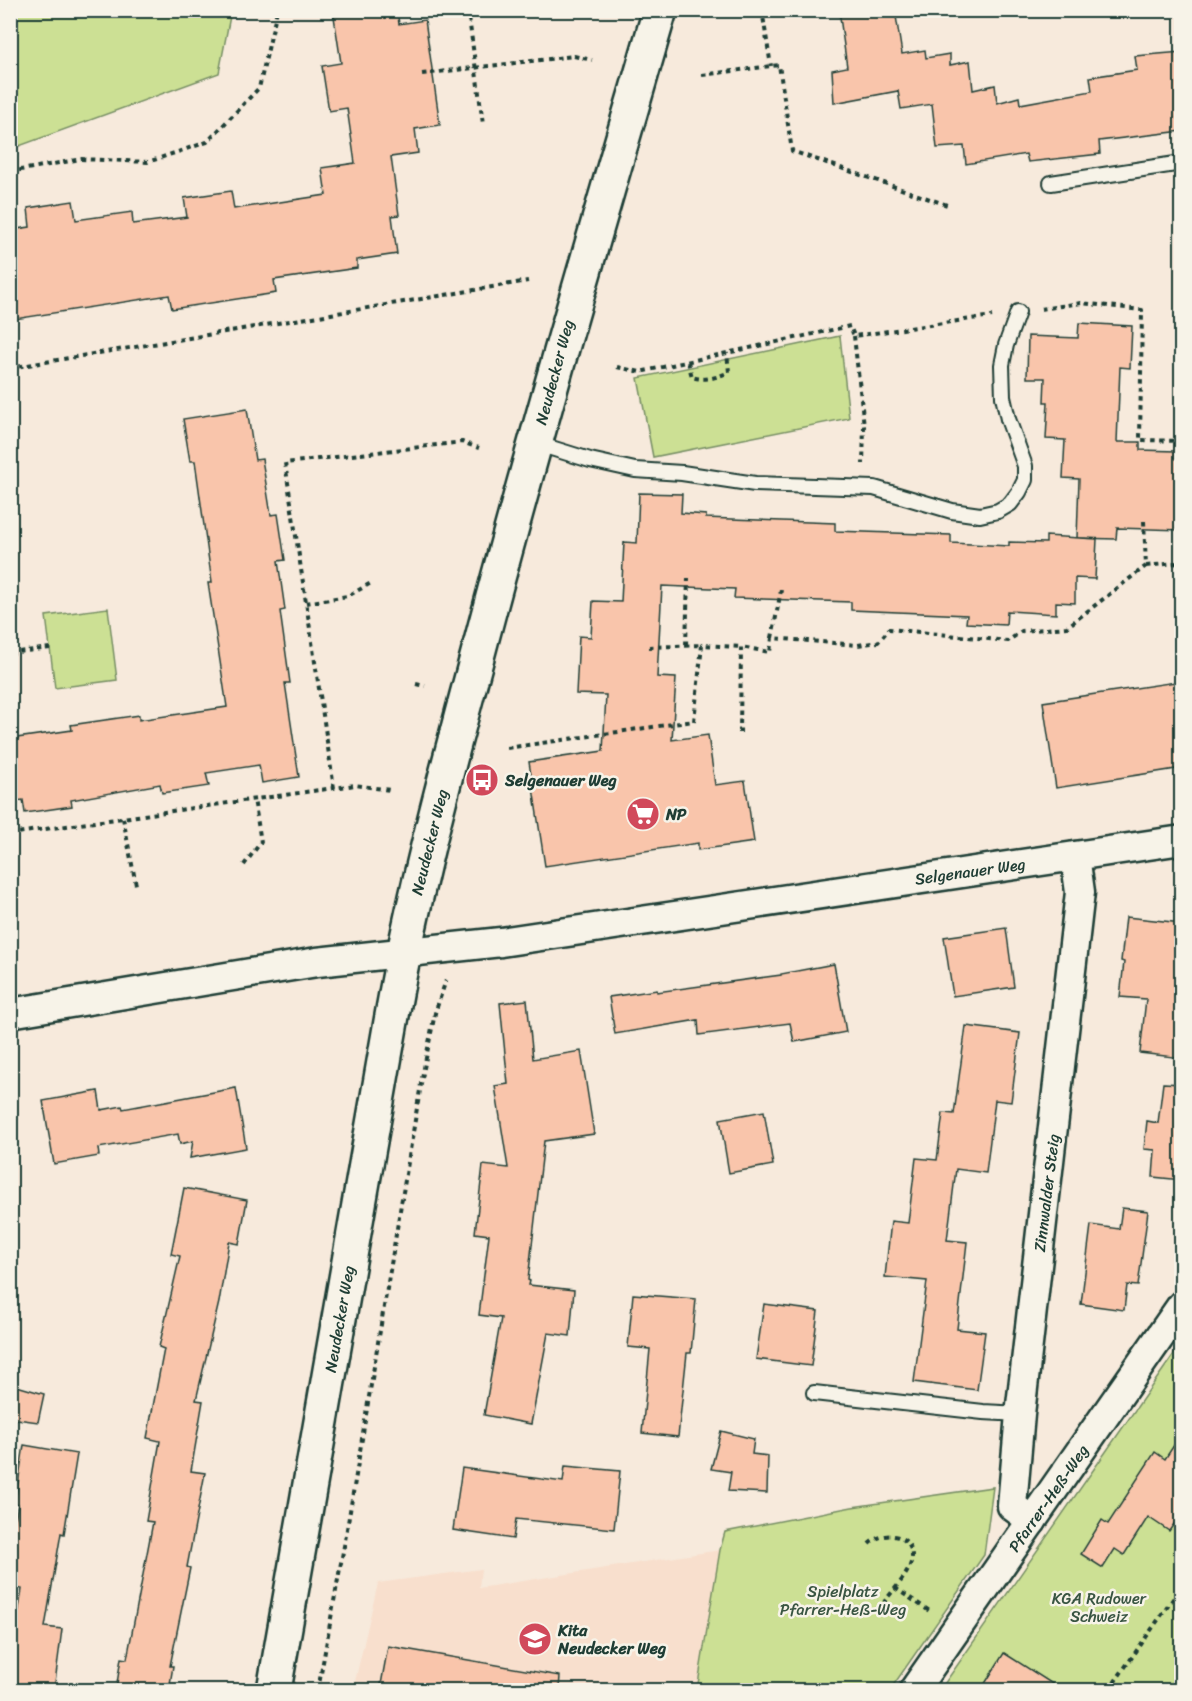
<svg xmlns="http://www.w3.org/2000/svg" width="1192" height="1701" viewBox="0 0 1192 1701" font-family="Sriracha,sans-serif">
  <rect width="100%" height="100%" fill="#f7eadc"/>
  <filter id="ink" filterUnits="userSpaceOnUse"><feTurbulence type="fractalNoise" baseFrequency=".0167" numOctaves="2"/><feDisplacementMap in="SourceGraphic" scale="12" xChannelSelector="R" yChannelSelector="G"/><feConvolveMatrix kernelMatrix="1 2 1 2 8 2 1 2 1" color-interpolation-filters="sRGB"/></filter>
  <g filter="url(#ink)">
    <path fill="#f8dfcd" d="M720,1550L697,1690H353L378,1583L481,1569L479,1588Z"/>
    <g fill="#cce094" stroke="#768e64" stroke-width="1.5">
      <path d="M11,10H231V11L219,73L11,149Z"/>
      <path d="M840,336L849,418L653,457L638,378Z"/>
      <path d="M108,608L117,680L55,688L46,616Z"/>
      <path d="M1181,1344V1690H940Z"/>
      <path d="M993,1487L984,1555L890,1690H697L720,1550L725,1532L852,1507Z"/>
    </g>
    <g fill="#f9c5ab" stroke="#1f3d34" stroke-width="1.5">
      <path d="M333,10H397L399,24L425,20L440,125L415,129L418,153L391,157L399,215L392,216L397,254L357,260V268L274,280L276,293L172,309L169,295L15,319L10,288V230L30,227L28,208L73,201L76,220L132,212L133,224L187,217L184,198L231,191L234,209L326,195L322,168L355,163L347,108L329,111L322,66L341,63Z"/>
      <path d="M839,10H895L902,54L925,50L926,58L950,54V65L970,61L973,90L995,85L997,103L1019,97L1020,104L1092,91L1090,77L1137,70L1135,56L1182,52V131L1099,141L1100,154L1028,162L1026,154L966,164L964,146L937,148L932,104L901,109L898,91L834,103L832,70L847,67Z"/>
      <path d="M1079,323L1132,326L1130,368L1120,367L1117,442H1140V450L1176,451V459L1182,460V530L1117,528L1116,539L1077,538L1079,479L1063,478L1065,440L1046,439L1048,402H1044L1045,378H1027L1028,336L1078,338Z"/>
      <path d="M247,409L255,460L262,459L271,515L278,514L285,560L278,561L285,610L280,611L290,683H285L299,777L262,783L259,765L206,773L209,786L162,793L160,784L71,800L72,806L25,813L23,800L10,802V739L72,730L71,725L139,715V720L227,707L208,583H212L195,461H190L183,419Z"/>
      <path d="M639,493L682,494L681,513L706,515V518L835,523V531L951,535V543L1009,546V542L1046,543V536L1097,539L1095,579L1075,578V603L1056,602V614L1007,611L1006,625L966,623L967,615L851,610V602L734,598L735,589L662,586L657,677L676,678L672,740L708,735L715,785L745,781L754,842L698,850V843L545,866L529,762L603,751L606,695L576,694L579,636L591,637L593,601L621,602L624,542L637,543Z"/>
      <path d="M1182,681V768L1056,788L1043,702Z"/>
      <path d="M1126,917L1182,923V1058L1140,1053L1146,999L1120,997L1124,962L1121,961Z"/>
      <path d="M1006,928L1014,987L953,996L944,937Z"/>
      <path d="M834,964L846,1032L794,1042L790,1023L699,1035L698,1020L615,1034L609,997L657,990V992L781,975V974Z"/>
      <path d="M527,1000L533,1059L581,1051L594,1134L544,1141L528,1280L530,1281L529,1285L574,1290L570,1336L548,1333L531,1424L484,1415L501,1318L479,1315L489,1235L475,1233L483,1165L508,1168L495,1086L508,1084L500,1003Z"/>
      <path d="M966,1026L1020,1033L1011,1102L995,1100L986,1173L956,1169L947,1240L967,1242L957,1329L985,1332L977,1390L914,1382L927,1281L885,1277L891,1221L908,1223L916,1158L937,1160L943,1113L954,1114Z"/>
      <path d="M1163,1083L1182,1084V1180L1153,1177L1155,1150L1144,1149L1147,1121L1158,1123Z"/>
      <path d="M236,1088L246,1148L190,1158L193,1141L180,1144L178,1134L98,1148L99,1156L54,1164L43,1101L98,1091L101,1110L122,1106L123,1109Z"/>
      <path d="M764,1111L773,1165L729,1173L720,1119Z"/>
      <path d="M184,1188L247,1200L239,1244L229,1242L219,1302L196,1400L203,1401L191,1471L205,1473L187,1567L190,1568L170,1666H173L169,1690H116L121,1658L127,1659L153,1522L146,1521L160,1441L147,1438L164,1349L159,1347L180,1256L171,1254Z"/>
      <path d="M1122,1208L1148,1211L1138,1286L1127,1285L1124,1310L1081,1304L1091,1225L1119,1229Z"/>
      <path d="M633,1294L696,1299L691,1353H687L678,1437L642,1433L650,1349L628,1347Z"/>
      <path d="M764,1304L818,1311L811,1366L756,1359Z"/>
      <path d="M10,1384L44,1394L38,1422L10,1418Z"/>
      <path d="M721,1431L754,1439L752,1454L768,1456L767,1493L728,1491L731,1472L711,1469Z"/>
      <path d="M1182,1433V1513L1169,1531L1148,1517L1124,1555L1115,1549L1103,1568L1081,1554L1102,1520L1108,1524L1155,1452L1165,1459Z"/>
      <path d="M24,1445L77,1454L64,1534L61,1533L45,1627L62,1629L54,1690L10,1684V1666L22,1589L10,1587V1547L18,1504L15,1503Z"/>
      <path d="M565,1466L620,1471L614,1529L516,1519L513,1539L453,1530L462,1468L563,1482Z"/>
      <path d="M388,1646L560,1676L559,1690H380Z"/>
      <path d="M1004,1653L1062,1690H981Z"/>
    </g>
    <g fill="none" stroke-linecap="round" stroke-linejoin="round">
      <defs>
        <g id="service">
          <path d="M1051,183L1182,163"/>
          <path d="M535,443L590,460L635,470L682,473L755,484L874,488L952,511L980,515L998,511L1010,504L1019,492L1025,480V466L1008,419L1003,397L1002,365L1006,345L1018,312"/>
          <path d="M814,1393L983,1412L1020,1414"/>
        </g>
        <g id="minor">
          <path d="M10,1013L317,962L501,942L1182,840"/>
          <path d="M1032,1521L1012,1506L1020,1414L1080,892L1075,856"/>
          <path d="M914,1690L1182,1305"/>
        </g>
        <path id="tertiary" d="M274,1690L393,1010C414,892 445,777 476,661C533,443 597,227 660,10"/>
      </defs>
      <use href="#service" stroke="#1f3d34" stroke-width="18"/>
      <use href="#minor" stroke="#1f3d34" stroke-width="33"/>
      <use href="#tertiary" stroke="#1f3d34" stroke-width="38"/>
      <g stroke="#1f3d34" stroke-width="4" stroke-dasharray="4.5 4.5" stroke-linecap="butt">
        <path d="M468,10L483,124"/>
        <path d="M762,10L771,66"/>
        <path d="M422,74L574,56L592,60"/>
        <path d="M702,75L779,65L792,151L947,205"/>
        <path d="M10,172L81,159L148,162L207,142L259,88L277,10"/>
        <path d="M1041,309L1081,303L1142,310L1140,440L1182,441"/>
        <path d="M854,336L864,426L863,464"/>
        <path d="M688,362L692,377C705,381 716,378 729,372L727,353"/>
        <path d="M617,367L640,372L850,326L854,336L992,316"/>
        <path d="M10,368L528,281"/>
        <path d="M1144,521L1146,566L1175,563L1182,566"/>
        <path d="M306,603L348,596L371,583"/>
        <path d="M772,638L781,590"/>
        <path d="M686,645L688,578"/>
        <path d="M649,647L702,645"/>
        <path d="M10,653L50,648"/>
        <path d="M416,684L425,686"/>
        <path d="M740,733L741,647L770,652L772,638L858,645L878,642L889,629L1008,641L1022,631L1067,627L1146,566"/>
        <path d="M507,748L694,721L702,645L741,647"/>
        <path d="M482,780L497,783"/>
        <path d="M334,788L285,463L462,442L479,448"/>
        <path d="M123,818L136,885"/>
        <path d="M10,834L355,785L390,790"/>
        <path d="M244,865L261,842L254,799"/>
        <path d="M869,1544C883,1530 912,1533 912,1557C911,1573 893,1590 884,1602"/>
        <path d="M895,1588L931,1612"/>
        <path d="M318,1690L346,1535L422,1078L435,1013L446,980"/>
        <path d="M1109,1690L1182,1586"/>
      </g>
      <use href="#service" stroke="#f7f3e8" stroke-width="14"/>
      <use href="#minor" stroke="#f7f3e8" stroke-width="28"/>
      <use href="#tertiary" stroke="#f7f3e8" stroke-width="33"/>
    </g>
  </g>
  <defs>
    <symbol id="bus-disc" viewBox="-11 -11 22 22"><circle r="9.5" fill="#d1495b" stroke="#f7f3e8"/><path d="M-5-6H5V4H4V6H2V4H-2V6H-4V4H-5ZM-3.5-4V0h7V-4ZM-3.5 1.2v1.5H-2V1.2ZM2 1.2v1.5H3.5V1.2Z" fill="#fff"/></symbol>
    <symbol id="supermarket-disc" viewBox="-11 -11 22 22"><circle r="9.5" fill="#d1495b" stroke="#f7f3e8"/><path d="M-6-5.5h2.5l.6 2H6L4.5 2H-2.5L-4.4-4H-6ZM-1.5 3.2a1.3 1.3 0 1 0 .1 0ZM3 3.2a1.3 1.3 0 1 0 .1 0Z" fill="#fff"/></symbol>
    <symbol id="school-disc" viewBox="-11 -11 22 22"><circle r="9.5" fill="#d1495b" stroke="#f7f3e8"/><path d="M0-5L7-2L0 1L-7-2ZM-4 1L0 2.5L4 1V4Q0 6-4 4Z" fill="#fff"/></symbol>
  </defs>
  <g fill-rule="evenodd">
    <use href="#bus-disc" x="463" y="761" width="38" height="38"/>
    <use href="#supermarket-disc" x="624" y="795" width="38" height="38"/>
    <use href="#school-disc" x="516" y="1620" width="38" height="38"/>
  </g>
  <g text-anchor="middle" stroke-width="5" stroke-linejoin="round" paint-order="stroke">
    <g font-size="16" fill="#1f3d34" stroke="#f7f3e8">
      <text transform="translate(554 372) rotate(-75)" y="6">Neudecker Weg</text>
      <text transform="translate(429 842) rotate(-76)" y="6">Neudecker Weg</text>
      <text transform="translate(970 871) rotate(-8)" y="6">Selgenauer Weg</text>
      <text transform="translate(1046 1193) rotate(-83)" y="6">Zinnwalder Steig</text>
      <text transform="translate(339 1319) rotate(-80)" y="6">Neudecker Weg</text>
      <text transform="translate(1048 1498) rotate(-55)" y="6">Pfarrer-Heß-Weg</text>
    </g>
    <g font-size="16" font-weight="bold" fill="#1f3d34" stroke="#f7f3e8" text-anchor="start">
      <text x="505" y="786">Selgenauer Weg</text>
      <text x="666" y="820">NP</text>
      <text x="558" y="1636">Kita<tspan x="558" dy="18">Neudecker Weg</tspan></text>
    </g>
    <g font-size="16" fill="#395542" stroke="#f7f3e8">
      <text x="843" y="1597">Spielplatz<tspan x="843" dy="18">Pfarrer-Heß-Weg</tspan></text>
      <text x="1099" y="1604">KGA Rudower<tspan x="1099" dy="18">Schweiz</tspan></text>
    </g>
  </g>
  <rect width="1192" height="1701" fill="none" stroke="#f7f3e8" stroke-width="36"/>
  <rect x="18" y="18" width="1156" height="1665" fill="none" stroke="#1f3d34" stroke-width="2" filter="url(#ink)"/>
</svg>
